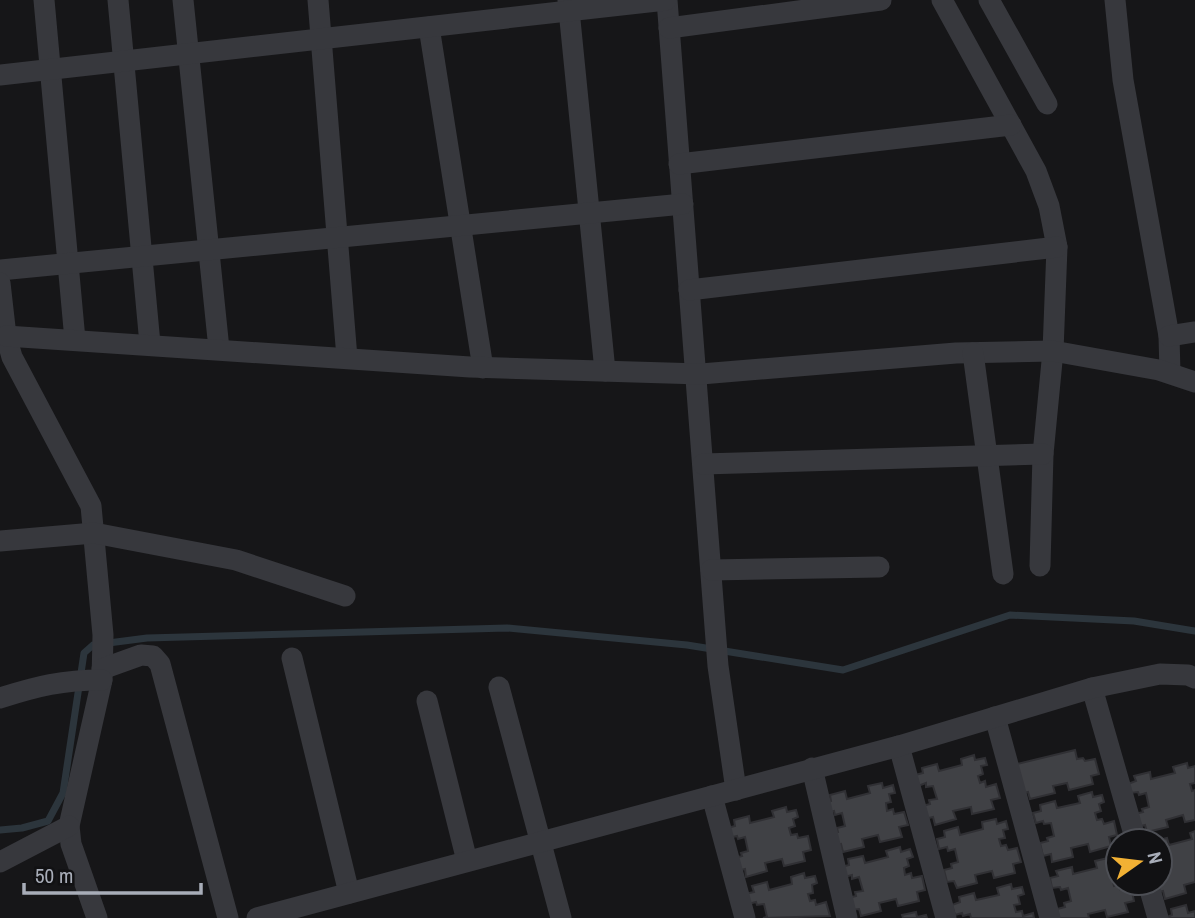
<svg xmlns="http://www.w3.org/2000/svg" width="1195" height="918" viewBox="0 0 1195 918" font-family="'Archivo Narrow',sans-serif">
  <rect width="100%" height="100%" fill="#161618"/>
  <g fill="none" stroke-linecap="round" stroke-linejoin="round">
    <path stroke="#2c353c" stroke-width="7" d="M0,830L22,828L48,821L63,793L84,653L93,645L147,638L507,628L687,645L843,670L1010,615L1134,621L1195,631"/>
  </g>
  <g fill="#404145" stroke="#303034" stroke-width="2">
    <path d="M1075,750L1077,759L1083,758L1085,761L1095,759L1099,774L1091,776L1093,784L1069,790L1067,783L1053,786L1055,793L1030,799L1028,792L1020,794L1017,764Z"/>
    <path d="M974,755L975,760L985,758L987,765L981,766L983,774L978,776L980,783L985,781L986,787L996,784L1000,798L991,800L994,809L972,814L971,807L953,811L956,819L935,825L933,817L925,819L922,806L930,804L929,800L937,799L933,786L926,787V783L918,786L915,775L923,773L922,768L937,764L939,771L962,765L961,759Z"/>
    <path d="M1187,763L1188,768L1195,766V783L1190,784L1192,791L1195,790V820L1185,822L1183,815L1166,820L1168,827L1147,832L1145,825L1138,827L1135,814L1143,812L1142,809L1149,807L1146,793L1139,795L1138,792L1130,793L1128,784L1136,781L1134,776L1150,772L1151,779L1175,773L1173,767Z"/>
    <path d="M882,783L883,788L893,785L895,793L889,794L891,802L886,803L887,811L893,809L894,814L904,812L908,825L899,827L902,837L880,842L878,835L862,839L864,847L843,852L841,844L833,846L830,834L838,832L837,828L845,826L842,813L835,815L834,811L826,813L823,803L831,801L830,795L845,791L847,799L870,793L868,786Z"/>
    <path d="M1092,792L1093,797L1102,795L1104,802L1099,804L1101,811L1095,813L1097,820L1102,819L1104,824L1114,821L1117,835L1109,837L1111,846L1090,852L1088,844L1071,848L1073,857L1052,862L1051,854L1043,856L1040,843L1048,841L1047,838L1054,836L1051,823L1044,824L1043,821L1036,823L1033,813L1041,811L1040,805L1055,801L1057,808L1080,803L1078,796Z"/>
    <path d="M786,807L787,812L796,810L798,817L793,819L795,826L789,828L791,835L797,834L798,838L808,836L811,850L803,852L805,861L784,866L782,859L765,863L767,871L746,877L745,869L737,871L734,858L742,856L741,853L748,851L745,837L738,839L737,836L729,838L727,828L735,826L734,820L749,816L750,823L774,817L772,811Z"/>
    <path d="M996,819L997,824L1006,821L1008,829L1003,830L1005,838L999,839L1001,846L1006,845L1008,850L1017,848L1021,862L1013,864L1015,873L994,878L992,871L975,875L977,883L957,888L954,881L947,882L944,870L952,868L951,864L958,862L955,849L948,851L947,847L939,849L937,839L945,837L944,831L958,827L960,835L983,829L982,822Z"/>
    <path d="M1195,831V882L1184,885L1186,893L1165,899L1163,891L1155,893L1153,883H1160V874L1167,873L1163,860H1160V841H1155L1167,838L1169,845L1192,839L1190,833Z"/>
    <path d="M900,847L901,852L910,849L913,857L907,859L909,866L904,868L905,875L911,873L912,878L922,876L925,890L917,892L919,901L898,906L896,899L879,903L881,911L861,916L859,909L851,910L848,898L856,896L855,892L863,891L859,877L852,879V875L844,877L841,867L849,865L848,859L863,856L865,863L888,857L886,851Z"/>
    <path d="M1108,858L1110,863L1118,861V869H1116L1118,877L1112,878L1114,886L1119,884L1120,889L1131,887L1134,901L1125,903L1128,912L1107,917L1105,910L1088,914L1089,918H1059L1057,909L1065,907L1064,903L1071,901L1068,888L1061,890L1060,887L1052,888L1050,878L1058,876L1056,871L1072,867L1073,874L1097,868L1095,861Z"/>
    <path d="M804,873L805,878L815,876L817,883L812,885L813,893L808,894L810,901L815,900L816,905L826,902L830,916L763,918L767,917L764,904L757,905L756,902L748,904L745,894L754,892L752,886L767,882L769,890L792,884L791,877Z"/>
    <path d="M1011,884L1012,889L1022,887L1024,894L1018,896L1020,904L1014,905L1016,912L1022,911L1023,916L1033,913L1034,918H971L970,914L963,916L962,913L955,915L952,905L960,902L959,897L974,893L976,900L999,895L997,888Z"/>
    <path d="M1186,905L1188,913L1195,911V918H1165L1172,915L1171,909Z"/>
    <path d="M916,912L917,917L926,915L927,918H903L902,915Z"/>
  </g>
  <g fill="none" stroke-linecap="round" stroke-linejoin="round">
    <g stroke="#37383d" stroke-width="21">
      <path d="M44,0L75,340"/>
      <path d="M118,0L150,344"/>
      <path d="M183,0L219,349"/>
      <path d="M318,0L347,358"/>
      <path d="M568,0L605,371"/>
      <path d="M667,0L718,666L736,790"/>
      <path d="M942,0L1036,171L1049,206L1057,247L1053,351L1043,454L1040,566"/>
      <path d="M989,0L1047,104"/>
      <path d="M1115,0L1123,80L1169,336L1170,373"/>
      <path d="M429,27L483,368"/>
      <path d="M669,28L881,0"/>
      <path d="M0,75L666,0"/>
      <path d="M679,164L1011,125"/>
      <path d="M0,270L683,204"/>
      <path d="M0,283L6,336L12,357L91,506L103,635L102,680L69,826L71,844L97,918"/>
      <path d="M689,290L1057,247"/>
      <path d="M6,336L470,367L701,374L956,353L1053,351L1159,370L1195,382"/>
      <path d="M1169,336L1195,332"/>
      <path d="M973,353L1003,574"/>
      <path d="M703,464L1043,454"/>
      <path d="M0,541L94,533L236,560L345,596"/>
      <path d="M711,570L879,567"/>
      <path d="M292,658L349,893"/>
      <path d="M102,669L141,655L153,656L160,664L228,918"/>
      <path d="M499,687L561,918"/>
      <path d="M1092,688L1136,841"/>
      <path d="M0,698C38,686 62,680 102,680"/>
      <path d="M427,701L467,861"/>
      <path d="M995,717L1050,918"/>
      <path d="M899,746L946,918"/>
      <path d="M812,768L847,918"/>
      <path d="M712,796L745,918"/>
      <path d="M0,862L69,826"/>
      <path d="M1148,883L1158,918"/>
      <path d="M257,918L899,746L1092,688L1160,674L1188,675L1195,678"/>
    </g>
  </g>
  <g transform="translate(1139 862) rotate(76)"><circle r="33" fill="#111113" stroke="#4d4f55" stroke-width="2"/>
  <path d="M0-5L12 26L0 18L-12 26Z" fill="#f2b134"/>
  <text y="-10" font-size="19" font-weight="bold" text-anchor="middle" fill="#a8adb8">N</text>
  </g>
  <path d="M24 883v10h177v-10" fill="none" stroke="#a8adb8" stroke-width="3.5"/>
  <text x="35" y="883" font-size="21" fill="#a8adb8" stroke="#111113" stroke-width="5" paint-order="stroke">50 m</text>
</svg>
